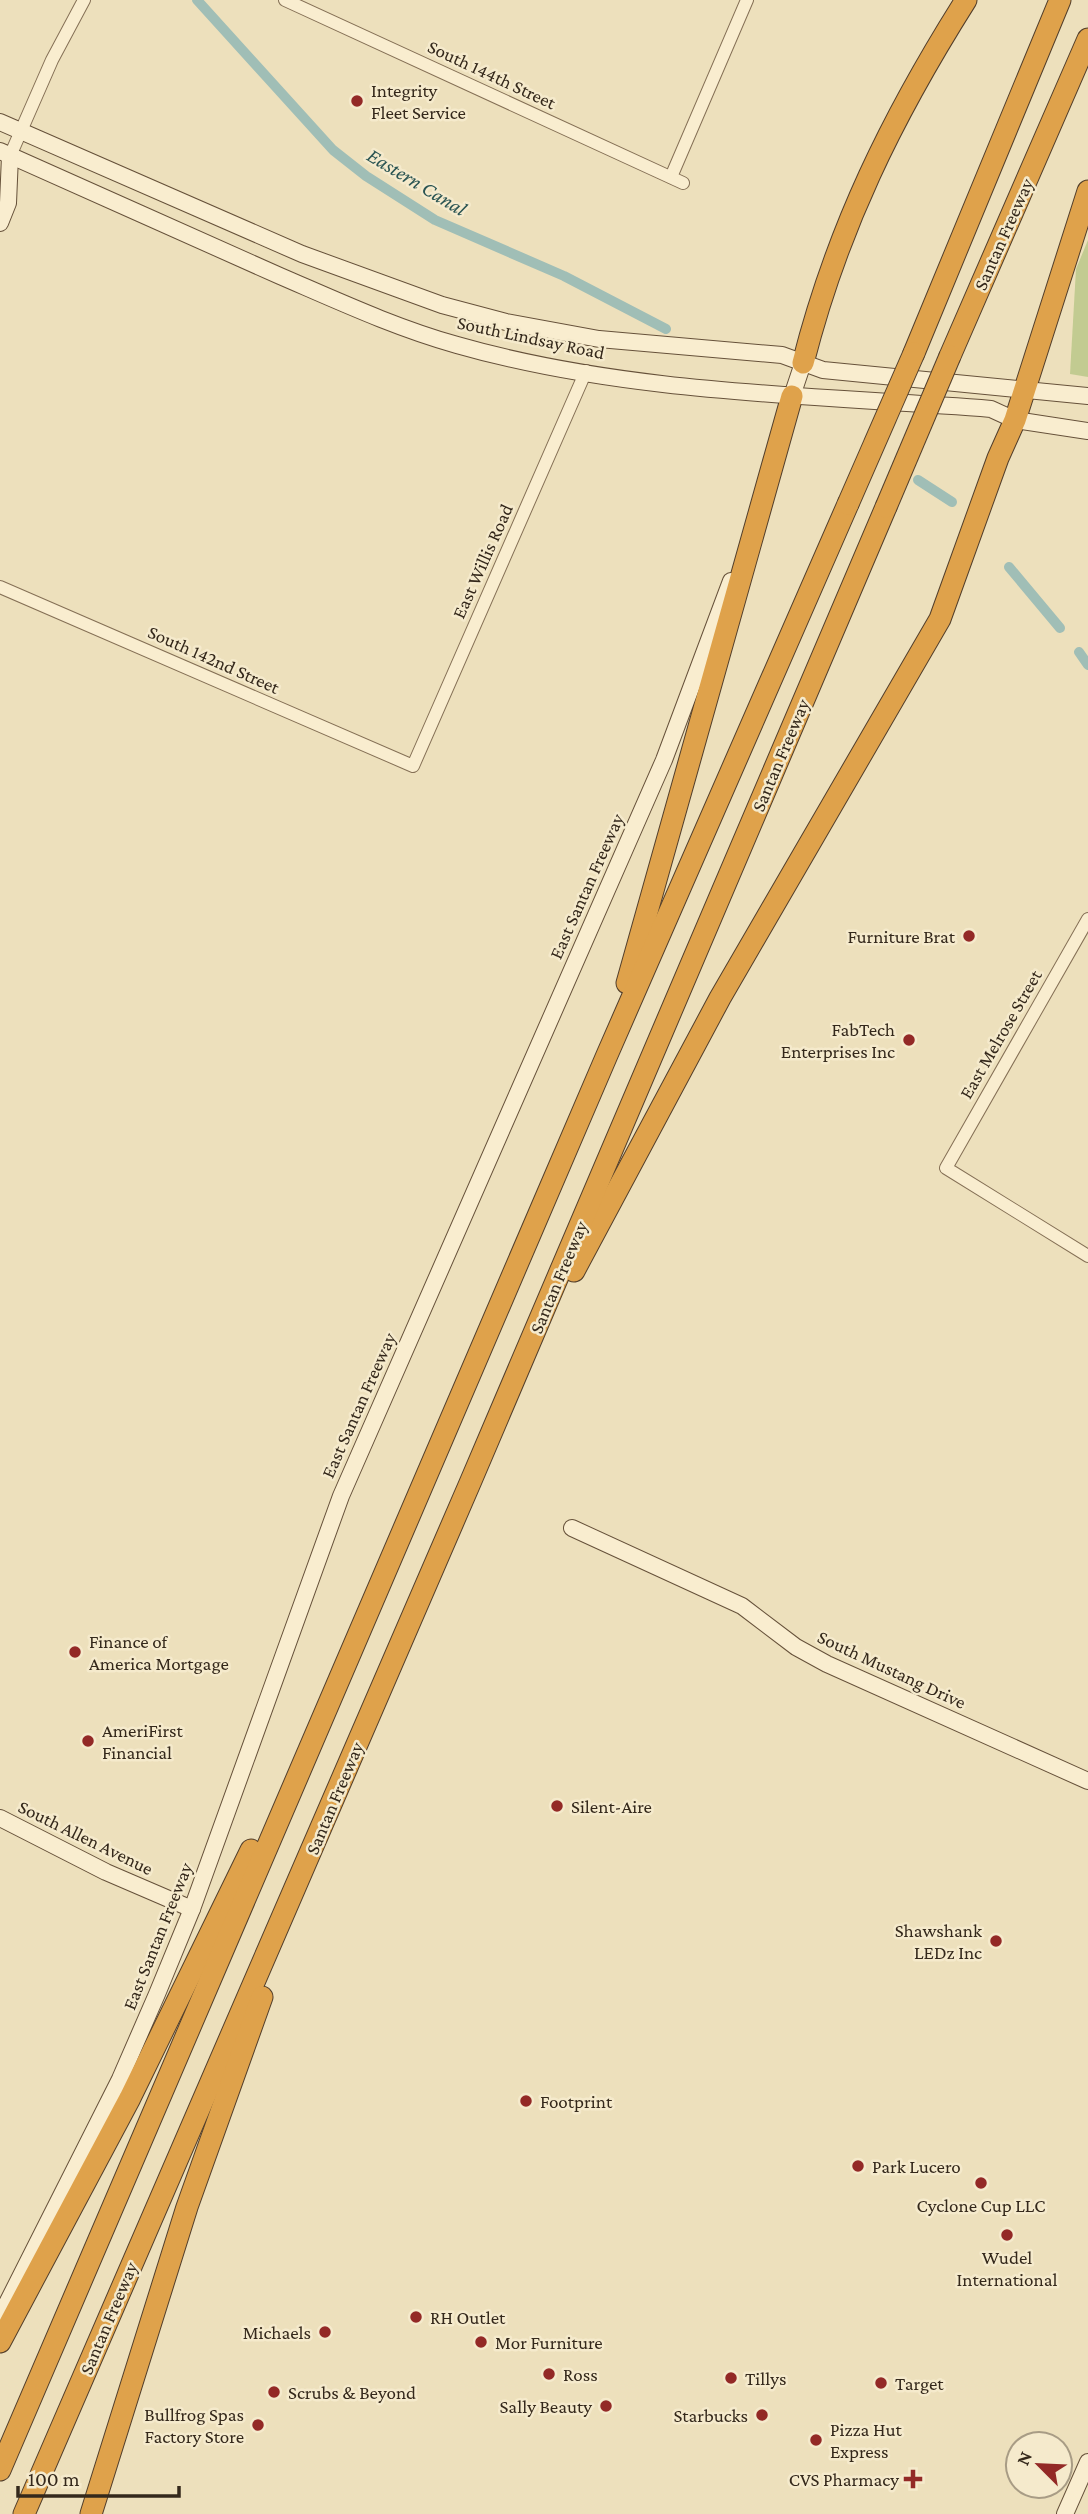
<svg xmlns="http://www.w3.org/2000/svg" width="1088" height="2514" viewBox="0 0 1088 2514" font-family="'Crimson Pro',serif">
  <rect width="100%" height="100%" fill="#ede0bc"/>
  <path fill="#c2cb91" d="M1088,240V377L1070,374L1076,269Z"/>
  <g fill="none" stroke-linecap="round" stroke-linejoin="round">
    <g stroke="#a0beb6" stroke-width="10">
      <path d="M197,0L333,150L366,176L435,220L564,276L666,329"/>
      <path d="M918,480L952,502"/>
      <path d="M1009,567L1060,628"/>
      <path d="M1079,652L1088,665"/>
    </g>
    <defs>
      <g id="street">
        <path d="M285,0L683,183"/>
        <path d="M10,156L52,60L84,0"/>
        <path d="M671,177L747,0"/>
        <path d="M0,587L413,766L586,371"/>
        <path d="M1088,919L946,1168L1088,1256"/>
      </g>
      <g id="secondary">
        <path d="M0,122L302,254L442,305L506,322L599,339L782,355L823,370L1088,396"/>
        <path d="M0,151C94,192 186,235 280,276C338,301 396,328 457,345C628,394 814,395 991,409L1015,420L1088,431"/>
        <path d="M0,223L8,203L10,156"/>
        <path d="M792,396L803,363"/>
        <path d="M572,1528L742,1606L796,1647L827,1664L1088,1781"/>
        <path d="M0,1818L106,1872L192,1909"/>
        <path d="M0,2317L120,2079L157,1994L192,1909L341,1496L664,760L731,581"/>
        <path d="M1065,2514L1088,2462"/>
      </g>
      <g id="highway">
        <path d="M914,353L1060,0"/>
        <path d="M950,356L1088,39"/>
        <path d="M803,363C837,229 892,117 966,0"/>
        <path d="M627,983L792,396"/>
        <path d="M574,1271L720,998L940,619L998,458L1015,420L1088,191"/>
        <path d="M0,2342L130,2098L251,1850"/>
        <path d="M0,2470L607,1055L848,504"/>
        <path d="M24,2514L470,1483L886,507"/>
        <path d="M91,2514L187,2207L262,1997"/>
      </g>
    </defs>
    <use href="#street" stroke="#857056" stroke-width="14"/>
    <use href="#secondary" stroke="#66513a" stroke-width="18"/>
    <use href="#highway" stroke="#523e2b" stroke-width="23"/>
    <use href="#street" stroke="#f9edcf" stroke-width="12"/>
    <use href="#secondary" stroke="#f9edcf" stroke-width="16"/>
    <use href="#highway" stroke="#dfa24b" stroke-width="21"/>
    <defs>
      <g id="highway-bridge">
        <path d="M848,504L914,353"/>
        <path d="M886,507L950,356"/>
      </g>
    </defs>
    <use href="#highway-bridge" stroke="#523e2b" stroke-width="23" stroke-linecap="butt"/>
    <use href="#highway-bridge" stroke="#dfa24b" stroke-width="21"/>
  </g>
  <g fill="#932926" stroke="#f5eacc" stroke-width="2.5">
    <circle cx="357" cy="101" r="7"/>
    <circle cx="969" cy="936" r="7"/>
    <circle cx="909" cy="1040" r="7"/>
    <circle cx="75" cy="1652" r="7"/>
    <circle cx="88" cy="1741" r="7"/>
    <circle cx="557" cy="1806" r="7"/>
    <circle cx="996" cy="1941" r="7"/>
    <circle cx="526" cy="2101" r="7"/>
    <circle cx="858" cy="2166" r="7"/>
    <circle cx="981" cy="2183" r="7"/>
    <circle cx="1007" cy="2235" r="7"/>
    <circle cx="416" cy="2317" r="7"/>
    <circle cx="325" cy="2332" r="7"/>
    <circle cx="481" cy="2342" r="7"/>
    <circle cx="549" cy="2374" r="7"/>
    <circle cx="731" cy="2378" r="7"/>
    <circle cx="881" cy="2383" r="7"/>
    <circle cx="274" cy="2392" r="7"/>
    <circle cx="606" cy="2406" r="7"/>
    <circle cx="762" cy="2415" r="7"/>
    <circle cx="258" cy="2425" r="7"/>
    <circle cx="816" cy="2440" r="7"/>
    <path d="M909.5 2468.5h7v7h7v7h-7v7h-7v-7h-7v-7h7z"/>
  </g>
  <g text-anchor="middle" stroke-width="5" stroke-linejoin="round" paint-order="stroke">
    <g font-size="19" fill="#34281b" stroke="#f5eacc">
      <text transform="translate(492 74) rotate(25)" y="7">South 144th Street</text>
      <text transform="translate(1003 234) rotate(-66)" y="7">Santan Freeway</text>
      <text transform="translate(531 337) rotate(12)" y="7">South Lindsay Road</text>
      <text transform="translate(482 561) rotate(-66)" y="7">East Willis Road</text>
      <text transform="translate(214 659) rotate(24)" y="7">South 142nd Street</text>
      <text transform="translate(780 755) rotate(-67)" y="7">Santan Freeway</text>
      <text transform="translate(586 886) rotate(-66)" y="7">East Santan Freeway</text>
      <text transform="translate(1000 1034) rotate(-60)" y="7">East Melrose Street</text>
      <text transform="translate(558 1277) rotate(-67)" y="7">Santan Freeway</text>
      <text transform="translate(358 1405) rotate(-66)" y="7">East Santan Freeway</text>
      <text transform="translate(892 1669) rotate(25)" y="7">South Mustang Drive</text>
      <text transform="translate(334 1798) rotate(-67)" y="7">Santan Freeway</text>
      <text transform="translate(86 1837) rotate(26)" y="7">South Allen Avenue</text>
      <text transform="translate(157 1936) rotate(-68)" y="7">East Santan Freeway</text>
      <text transform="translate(108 2318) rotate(-67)" y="7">Santan Freeway</text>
    </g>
    <g font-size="19" fill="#34281b" stroke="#f5eacc" text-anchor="start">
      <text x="371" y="97">Integrity<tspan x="371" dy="22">Fleet Service</tspan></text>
      <text x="955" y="943" text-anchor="end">Furniture Brat</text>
      <text x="895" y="1036" text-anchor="end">FabTech<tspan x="895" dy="22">Enterprises Inc</tspan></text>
      <text x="89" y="1648">Finance of<tspan x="89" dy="22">America Mortgage</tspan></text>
      <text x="102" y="1737">AmeriFirst<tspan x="102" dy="22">Financial</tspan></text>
      <text x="571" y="1813">Silent-Aire</text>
      <text x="982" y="1937" text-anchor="end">Shawshank<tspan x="982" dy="22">LEDz Inc</tspan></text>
      <text x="540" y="2108">Footprint</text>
      <text x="872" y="2173">Park Lucero</text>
      <text x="981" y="2212" text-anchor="middle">Cyclone Cup LLC</text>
      <text x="1007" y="2264" text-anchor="middle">Wudel<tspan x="1007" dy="22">International</tspan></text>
      <text x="430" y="2324">RH Outlet</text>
      <text x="311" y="2339" text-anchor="end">Michaels</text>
      <text x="495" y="2349">Mor Furniture</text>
      <text x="563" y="2381">Ross</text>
      <text x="745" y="2385">Tillys</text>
      <text x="895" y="2390">Target</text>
      <text x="288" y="2399">Scrubs &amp; Beyond</text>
      <text x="592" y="2413" text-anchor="end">Sally Beauty</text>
      <text x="244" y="2421" text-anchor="end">Bullfrog Spas<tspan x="244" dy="22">Factory Store</tspan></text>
      <text x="748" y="2422" text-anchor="end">Starbucks</text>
      <text x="830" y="2436">Pizza Hut<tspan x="830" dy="22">Express</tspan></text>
      <text x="899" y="2486" text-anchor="end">CVS Pharmacy</text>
    </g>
    <g font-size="21" font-style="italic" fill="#2a5452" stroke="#f5eacc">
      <text transform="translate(417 182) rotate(31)" y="7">Eastern Canal</text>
    </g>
  </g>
  <g transform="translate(1039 2465) rotate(294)"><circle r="33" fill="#f5eacc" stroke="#a89c85" stroke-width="2"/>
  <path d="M0-5L12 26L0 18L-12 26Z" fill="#932926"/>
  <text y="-10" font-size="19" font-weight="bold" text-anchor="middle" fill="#34281b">N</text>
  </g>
  <path d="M18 2486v10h161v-10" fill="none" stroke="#34281b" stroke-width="3.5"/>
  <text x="28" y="2486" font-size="21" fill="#34281b" stroke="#f5eacc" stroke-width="5" paint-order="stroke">100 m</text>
</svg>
